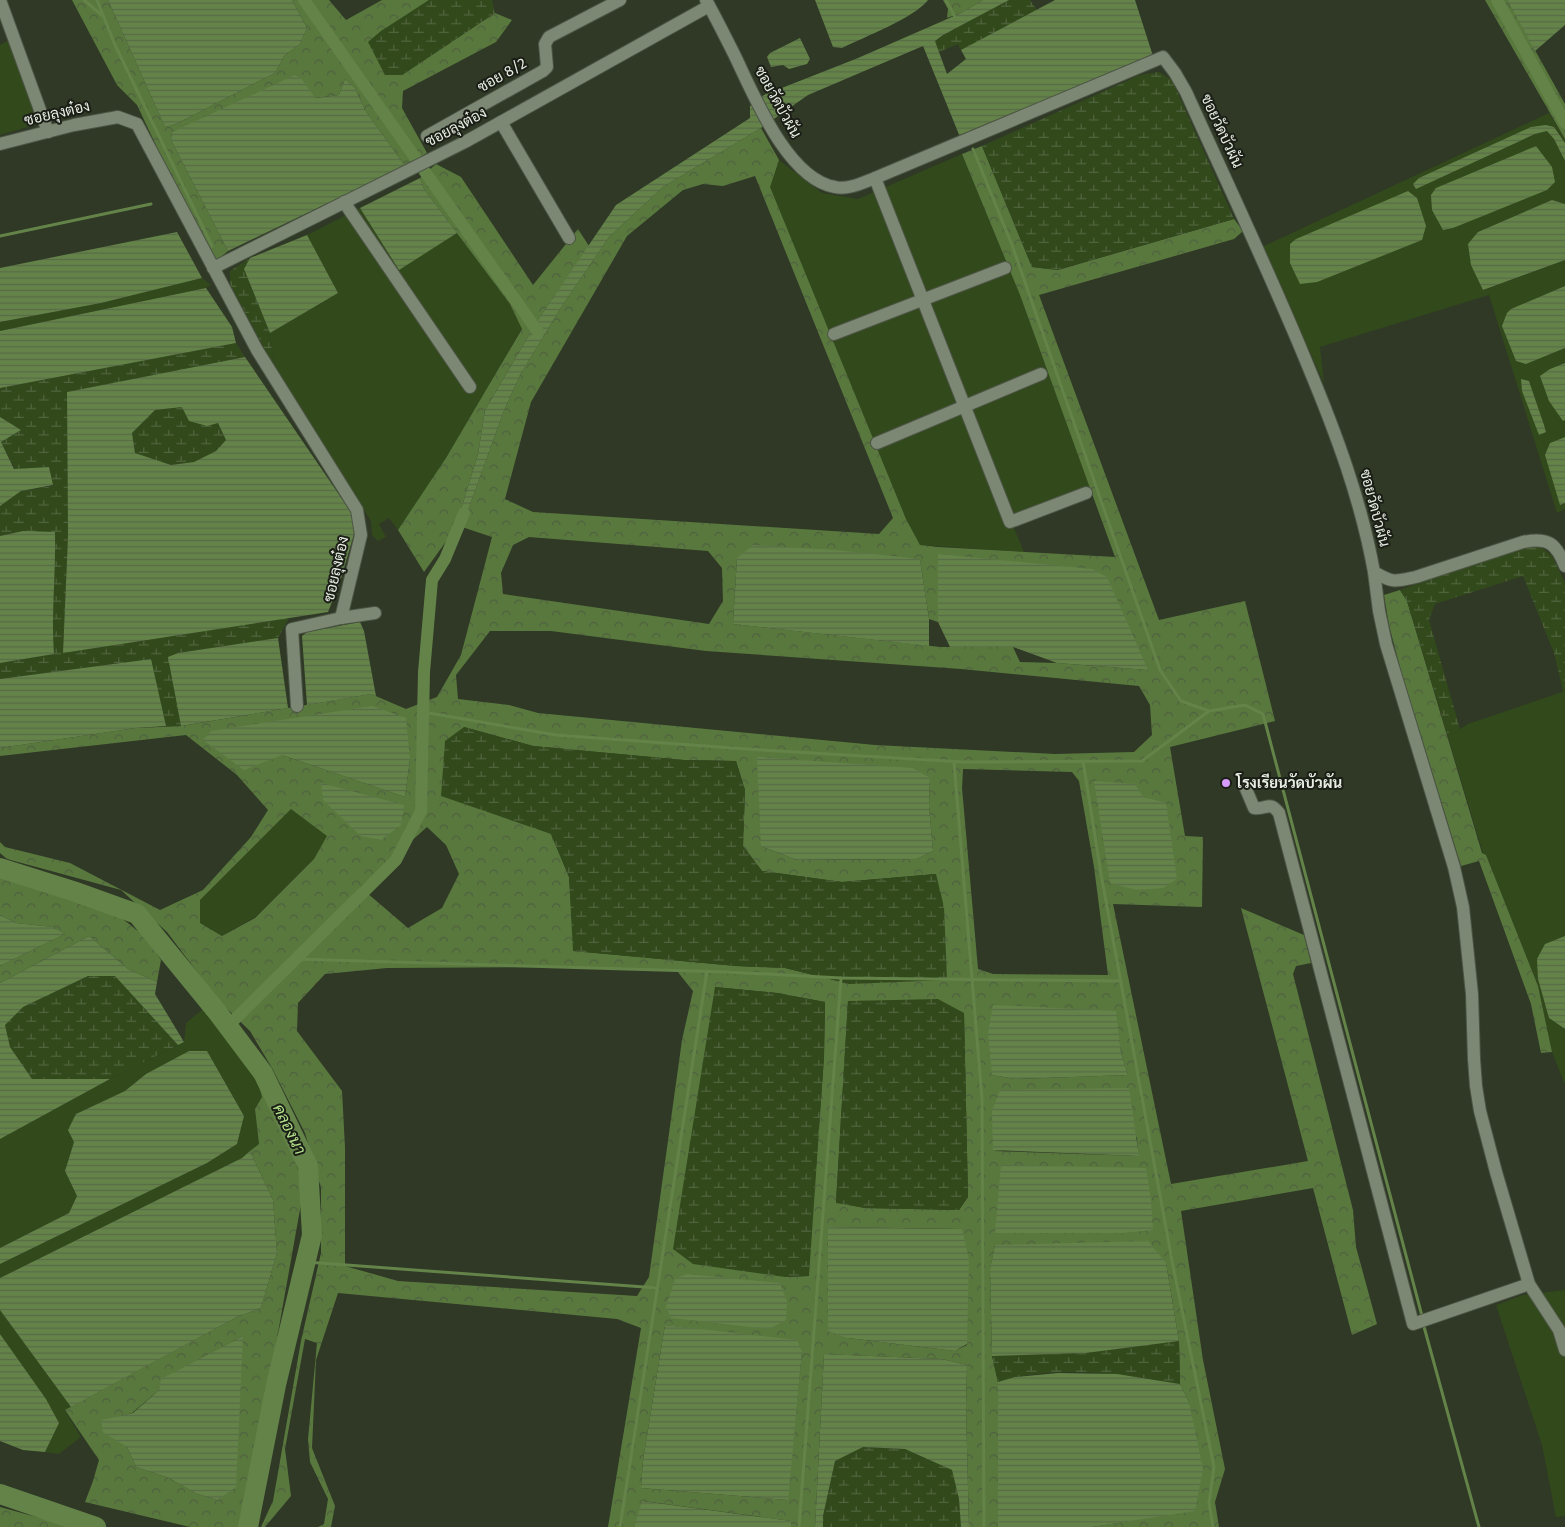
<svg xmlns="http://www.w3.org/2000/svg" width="1565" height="1527" viewBox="0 0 1565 1527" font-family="'Fira Sans',Sarabun,sans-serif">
  <defs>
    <pattern id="forest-crowns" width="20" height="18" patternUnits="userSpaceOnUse" patternTransform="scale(1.25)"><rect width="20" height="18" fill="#59783d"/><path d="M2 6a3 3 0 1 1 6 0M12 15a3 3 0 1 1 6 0" fill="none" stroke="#4f6040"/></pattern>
    <pattern id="wetland-marsh" width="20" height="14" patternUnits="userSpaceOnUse" patternTransform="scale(1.25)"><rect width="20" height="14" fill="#32491c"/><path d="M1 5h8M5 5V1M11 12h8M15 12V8" fill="none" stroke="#50643d"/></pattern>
    <pattern id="water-rules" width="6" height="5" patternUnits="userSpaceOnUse" patternTransform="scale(1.25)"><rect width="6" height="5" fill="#648349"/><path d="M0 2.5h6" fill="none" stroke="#586b47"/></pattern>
  </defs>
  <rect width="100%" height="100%" fill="#2f3926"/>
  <g fill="#32491c" fill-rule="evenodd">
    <path d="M10,40L39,121L34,125L0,135V45Z"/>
    <path d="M1549,113L1565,139V143L1554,127L1546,125L1416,189L1535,134L1548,131L1554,139L1565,161V204L1552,200L1478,232L1484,290L1565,260V286L1511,309L1509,342L1516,361L1526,364L1565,348V363L1550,369L1563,421L1565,420V437L1550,443L1561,505L1565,503V509L1557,513L1489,295L1320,347L1324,383L1262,247ZM1529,381L1546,431L1539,435Z"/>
    <path d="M962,154L1020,295L1093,495L1013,526L1024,552L919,545L906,519L769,187L779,160L822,193L858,199Z"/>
    <path d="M360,208L399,269L457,233L510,304L522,328C482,396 445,466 398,530L389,518L379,524L386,537L378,541L372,535L371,521L274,367L270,333L338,293L307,235Z"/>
    <path d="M202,278L211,285L206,288L0,331V322L101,303Z"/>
    <path d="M1565,691V936L1545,944L1549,1018L1565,1029V1085L1552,1052L1538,986L1486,855L1483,853L1448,737L1468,724Z"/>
    <path d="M291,809L328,836L314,859L255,917L222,936L200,923V900Z"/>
    <path d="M203,1009L257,1078L262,1097L255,1109L259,1145L242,1158L0,1278V1264L207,1163L237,1144L244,1116L207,1051L146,1074L125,1091L76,1114L74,1142L65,1171L77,1196L69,1213L0,1248V1139L110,1079L184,1042L186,1023Z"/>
    <path d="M1565,1290V1516L1556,1517L1542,1445L1496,1305L1523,1295Z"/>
    <path d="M0,1310L71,1407L65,1411L81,1437L59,1454L45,1452L59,1423L46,1399L0,1334Z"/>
  </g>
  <g fill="url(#forest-crowns)" fill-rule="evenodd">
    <path d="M72,0H108L165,127L176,124L275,73L284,56L300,44L307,28L292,0H329L346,20L382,0H429L418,8L402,75L495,13L512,20L496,42L403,91L402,108L427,153L405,166L365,110L355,88L345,79L339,95L314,98L303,80L172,132L171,140L228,251L216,261L191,219L137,105L117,85Z"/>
    <path d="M943,0H983L961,13L947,18L948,9Z"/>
    <path d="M1485,0H1507L1565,104V139Z"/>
    <path d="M761,128L779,160L770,187L906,519L920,545L938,547L1115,557L1020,295L962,154L982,146L1032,267L1058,270L1234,219L1243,231L1234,239L1039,295L1159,620L1245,601L1275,721L1170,747L1185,836L1203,837L1202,907L1113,904L1171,1184L1308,1161L1241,908L1304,935L1311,963L1296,966L1293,974L1353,1210L1356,1247L1377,1324L1352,1335L1313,1188L1181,1211L1203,1360L1225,1469L1215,1502L1219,1527H1092L1195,1510L1189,1402L1180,1384L1179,1341L1166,1263L995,1245L990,1269L992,1356L998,1382V1527H969L966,1407L967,1365L942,1359L824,1354L815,1527H791V1521L643,1501L634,1527H608L641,1328L617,1319L338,1293L316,1360L312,1448L335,1506L331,1527H318L324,1524L328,1499L310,1462L308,1439L317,1343L305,1339L285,1449L291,1496L265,1527H261L273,1501L301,1341L321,1253V1188L305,1133L272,1068L250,1031L219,1001L167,932L121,890L7,859L0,853V842L5,847L70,863L160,910L203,890L251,837L268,810L237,775L186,735L0,756V748L136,728L182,726L371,694L406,709L437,697L461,655L492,537L462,527L503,413L520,375L562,306L609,237L663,187ZM755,176L893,518L879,534L533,512L505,499L531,402L627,236L683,190L703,184L723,186ZM529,537L708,551L722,568L723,601L709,624L503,594L501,573L513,545ZM938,554L1147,670L1057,663L1020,662L1013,647H940L733,624L737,558L920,559L929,619L938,622ZM490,631H551L706,651L961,669L1139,686L1150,705L1152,735L1134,752L1055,754L875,745L538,713L509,705L458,699L456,675ZM464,727L533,746L684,760L736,761L745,790L743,846L762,871L842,882L936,874L850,984L785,968L736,966L574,951L569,877L551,834ZM282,755L410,759L405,797ZM963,769L1072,772L1079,781L1094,867L1108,975L993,974L978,969L962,788ZM930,778L929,806L933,851L917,859L797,860L761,846ZM291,809L327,836L314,859L255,918L222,936L200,923V900ZM427,827L446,845L459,874L442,908L408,928L360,887ZM542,967L677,971L693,991L682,1040L649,1277L637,1296L398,1281L345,1266V1147L342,1091L297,1031L298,1003L325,974L387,968ZM715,987L777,993L825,1002L824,1057L808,1276L785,1277ZM848,1001L964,1013L968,1197L959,1210L865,1208L836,1202ZM1115,1011L1121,1053L1128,1075L1015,1079L992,1075ZM1137,1137L1138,1156L993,1151ZM828,1227L962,1229L967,1345L955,1351L848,1338ZM665,1325L710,1331L802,1352L787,1500L641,1488L643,1460Z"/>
    <path d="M436,164L461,177L533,285L578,229L589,246L538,320L485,410L478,454L455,529L424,572L398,530L446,458L522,329L510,304L424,189L420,178Z"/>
    <path d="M1400,590L1407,601L1482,853L1486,855L1538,986L1552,1052L1541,1053L1531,1004L1479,861L1461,866L1401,671L1389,625L1384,595Z"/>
    <path d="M0,874L120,917L146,937L161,960L157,982L128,969L89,936L0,983V966L65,934L53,927L16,923L0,915Z"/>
    <path d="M257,1078L288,1140L304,1187L268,1389L240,1527H190L85,1502L93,1481L99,1460L65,1410L237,1317L261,1308L277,1253L273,1200L250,1151L259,1144L255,1109L262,1097ZM243,1336L217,1500L195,1493L169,1478L136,1467L127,1447L101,1421L132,1413L159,1390L162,1379Z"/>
    <path d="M0,1507L73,1527H0Z"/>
  </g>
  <g fill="url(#wetland-marsh)">
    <path d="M429,0H492L495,13L402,75H385L368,42L381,31Z"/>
    <path d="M1009,0H1030L1037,10L961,50L958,44L939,52L935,42L943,35Z"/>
    <path d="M1159,72L1172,80L1234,219L1057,270L1032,267L982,146L1140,75Z"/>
    <path d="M250,258L244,269L270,333L274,367L230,284V271Z"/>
    <path d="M236,343L245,357L67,392L68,536L63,653L289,618L278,638L178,653L169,657L181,726H166L150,659L0,679V663L54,654L52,631L23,531L0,536V506L21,491L53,486L49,467L15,469L1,442L21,430L0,417V388Z"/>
    <path d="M182,407L218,423L226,440L216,451L194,462L171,465L135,453L132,433L155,410Z"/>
    <path d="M1538,544L1552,556L1565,583V691H1563L1554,653L1523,576L1435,604L1429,620L1460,729L1448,737L1407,601L1400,590L1515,549Z"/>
    <path d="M464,727L533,746L684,760L736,761L745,790L743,846L762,871L842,882L936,874L944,907L947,980L850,984L785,968L736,966L573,951L569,877L551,834L441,796L445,741Z"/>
    <path d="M88,976H115L178,1045L110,1079H32L10,1047L5,1025L23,1007Z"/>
    <path d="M715,987L777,993L825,1002L824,1057L809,1276L785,1277L693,1264L673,1249Z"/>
    <path d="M938,999L964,1013L968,1197L959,1210L865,1208L836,1203L848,1001Z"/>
    <path d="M1179,1341L1180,1384C1120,1374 1057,1364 998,1382L992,1356L1086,1353Z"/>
    <path d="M863,1447L905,1449L952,1470L959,1499L961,1527H823V1516L835,1461Z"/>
  </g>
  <g fill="url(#water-rules)" fill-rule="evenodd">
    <path d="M108,0H292L307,28L300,44L284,56L275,73L176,124L165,127Z"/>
    <path d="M815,0H928C914,18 864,37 842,48L833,47Z"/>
    <path d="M983,0H1009L943,35L935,41L947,74L966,59L961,50L1055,0H1135L1153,56L960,137L923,46L808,95L761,128L663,187L609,237L562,306L520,375L503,413L462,527L455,529L478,454L485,410L538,320L616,205L750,118V106L764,95L858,58L961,13Z"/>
    <path d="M1507,0H1565V25L1535,51Z"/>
    <path d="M800,38L810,59L807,64L789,69L783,65L771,67L767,57L770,53Z"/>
    <path d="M295,75L303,80L315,98L339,95L345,79L355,88L365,110L405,166L228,251L171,140L172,132Z"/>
    <path d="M1546,125L1554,127L1565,143V161L1554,139L1547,131L1535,134L1416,189L1413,184L1419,178L1531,127Z"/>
    <path d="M1536,146L1552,167L1555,182L1547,190L1453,228L1443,230L1432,210L1431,195L1436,188Z"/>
    <path d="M420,178L424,189L457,233L399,270L360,208Z"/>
    <path d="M1408,191L1417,198L1426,226L1422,240L1317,282L1300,284L1290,263V244L1296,239Z"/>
    <path d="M1552,200L1565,204V260L1483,290L1471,265L1468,244L1478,232Z"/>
    <path d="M177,232L202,278L101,303L0,322V268Z"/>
    <path d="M307,235L338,293L270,333L244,269L250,258Z"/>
    <path d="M1565,286V348L1526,364L1516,361L1502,326L1507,313L1511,309Z"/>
    <path d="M206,288L232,327L236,343L0,388V331Z"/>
    <path d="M245,357L353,515L354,534L340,582L328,612L63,653L68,536L67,392ZM182,407L189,421L207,426L218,423L226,440L216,451L194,462L171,465L135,453L132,433L155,410Z"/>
    <path d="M1565,363V420L1563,421L1549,401L1540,376L1550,369Z"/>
    <path d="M1521,379L1529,381L1544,425L1546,432L1539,435L1522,391Z"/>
    <path d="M0,417L21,430L1,442L14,469L49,467L53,485L21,491L0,506Z"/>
    <path d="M1565,437V503L1560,505L1545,455L1550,443Z"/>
    <path d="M23,531L55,532C56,573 51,614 54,654L0,663V536Z"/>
    <path d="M753,545L836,550L920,559L929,619V646L733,624L737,558Z"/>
    <path d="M938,554L1092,569L1107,577L1148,670L1057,663L1013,647H950L938,622Z"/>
    <path d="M360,622L364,631L376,696L371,694L307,705L302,636L307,632Z"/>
    <path d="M278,638L288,708L181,726L168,657L178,653Z"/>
    <path d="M151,659L166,726L136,728L0,748V679Z"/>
    <path d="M372,706L406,718L410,759L405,797L282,755L244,770L203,740L211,731Z"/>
    <path d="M757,757L913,768L930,778L929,806L933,851L917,859L797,860L761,846Z"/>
    <path d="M1094,781L1135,784L1143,797L1166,803L1177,879L1163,888L1137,890L1110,883Z"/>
    <path d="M321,783L404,805L401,825L381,840L361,836L323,800Z"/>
    <path d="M0,915L16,923L53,927L65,934L0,966Z"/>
    <path d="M89,936L128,969L157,982L155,994L184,1042L178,1045L115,976H88L23,1007L5,1025L10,1047L32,1079H110L0,1139V983Z"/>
    <path d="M1565,936V1029L1549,1018L1538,979L1537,959L1545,944Z"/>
    <path d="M993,1005L1116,1011L1121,1053L1128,1075L1015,1079L992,1075L988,1033Z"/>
    <path d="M189,1051H207L244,1116L237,1144L207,1163L0,1264V1248L69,1213L77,1196L65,1171L74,1142L68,1130L76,1114L125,1091L146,1074Z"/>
    <path d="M1129,1088L1139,1156L993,1150L992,1111L1000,1090Z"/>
    <path d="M250,1151L273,1200L277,1253L261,1308L237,1317L71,1407L0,1310V1278L242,1158Z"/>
    <path d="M1001,1165L1146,1168L1151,1201L1153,1230L1122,1233H995Z"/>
    <path d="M828,1227L962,1229L969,1259L967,1344L955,1351L848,1338L828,1331Z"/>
    <path d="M1148,1241L1166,1263L1179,1341L1086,1353L992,1356L990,1269L995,1245Z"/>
    <path d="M687,1274L780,1283L787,1302L786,1320L769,1329L671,1318L666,1307L675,1279Z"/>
    <path d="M665,1325L797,1340L802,1352L788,1500L641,1488L643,1460Z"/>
    <path d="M0,1334L46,1399L59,1423L45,1452L23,1450L0,1441Z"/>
    <path d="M243,1336L236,1487L217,1500L195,1493L169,1478L136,1467L127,1447L103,1432L101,1420L133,1413L159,1390L161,1379Z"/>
    <path d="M824,1354L942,1359L967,1365L966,1407L969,1527H961L959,1499L952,1470L905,1449L863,1447L835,1461L823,1516V1527H815Z"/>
    <path d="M1058,1373L1117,1374L1180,1384L1189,1402L1203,1469L1195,1511L1092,1527H998V1382L1015,1377Z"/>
    <path d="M642,1501L791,1521V1527H634Z"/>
  </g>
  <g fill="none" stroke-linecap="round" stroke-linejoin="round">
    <g stroke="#648349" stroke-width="3">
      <path d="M84,0L103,16"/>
      <path d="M97,0L115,45L212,246"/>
      <path d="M946,0L955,17"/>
      <path d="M973,149L1012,245L1160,670L1181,701L1209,711"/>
      <path d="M0,236L151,204"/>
      <path d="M423,712L556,735L746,749L963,762L1142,761L1209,711L1245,705L1263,714L1422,1316"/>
      <path d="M1083,761L1101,874L1173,1266L1214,1467L1209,1503L1213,1527"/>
      <path d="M954,762L982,1099L984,1527"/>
      <path d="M296,959L727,972L841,978L1121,981"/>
      <path d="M306,1262L658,1288"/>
      <path d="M1423,1323L1479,1527"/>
      <path d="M620,1527L707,971"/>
      <path d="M799,1527L841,978"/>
    </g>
    <g stroke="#648349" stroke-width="12">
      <path d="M304,0L538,332"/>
      <path d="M1497,0L1565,123"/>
      <path d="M228,1026L396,860L421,811L424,672L432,580L445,559L464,513"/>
    </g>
    <g stroke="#648349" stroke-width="20">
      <path d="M0,868L73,891L137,914L218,1013L263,1073L308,1166L312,1235L276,1385L248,1527"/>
      <path d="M0,1494L96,1527"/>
    </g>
    <defs>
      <g id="minor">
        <path d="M0,0L48,132"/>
        <path d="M706,0C716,18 725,36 734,54C753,93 787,179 835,187C848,190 862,183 875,178L1163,57L1175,73L1186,92C1227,183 1270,273 1308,366C1336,433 1361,500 1374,572C1393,583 1394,582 1416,577L1523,542C1548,537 1556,543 1565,566"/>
        <path d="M501,122L569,238"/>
        <path d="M427,136L543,71L547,67L545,44L549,37L620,0"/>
        <path d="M0,144L74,125L118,117L137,124L257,350L357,510L361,535L341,618L292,629L297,706"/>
        <path d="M875,178L1010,522L1086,493"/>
        <path d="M344,202L470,387"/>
        <path d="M213,268L465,142L709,6"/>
        <path d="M834,334L1005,268"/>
        <path d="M877,443L1041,374"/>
        <path d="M1374,572L1379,611L1386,644L1454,867L1463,907L1472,994L1474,1059L1476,1086L1480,1111L1496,1172L1529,1284L1559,1330L1565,1350"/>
        <path d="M341,618L375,613"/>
        <path d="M1246,789L1254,808C1267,810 1269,800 1279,813L1413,1324L1529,1284"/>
      </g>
    </defs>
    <use href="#minor" stroke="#4d5546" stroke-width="14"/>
    <use href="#minor" stroke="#7c8873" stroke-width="12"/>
  </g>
  <circle fill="#d69bfa" stroke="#1a1e16" stroke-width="2" cx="1226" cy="783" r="5"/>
  <g text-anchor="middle" stroke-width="4" stroke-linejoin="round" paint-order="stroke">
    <g font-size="15" fill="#e7ede2" stroke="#1a1e16">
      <text transform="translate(502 75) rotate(-30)" y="5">ซอย 8/2</text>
      <text transform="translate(778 102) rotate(61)" y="5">ซอยวัดบัวผัน</text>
      <text transform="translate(57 113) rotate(-13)" y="5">ซอยลุงต๋อง</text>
      <text transform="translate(456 127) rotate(-28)" y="5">ซอยลุงต๋อง</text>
      <text transform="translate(1222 131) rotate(65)" y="5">ซอยวัดบัวผัน</text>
      <text transform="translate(1375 508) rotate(75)" y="5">ซอยวัดบัวผัน</text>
      <text transform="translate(336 569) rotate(-77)" y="5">ซอยลุงต๋อง</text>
    </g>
    <g font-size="15" font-weight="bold" fill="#e7ede2" stroke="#1a1e16" text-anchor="start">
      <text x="1236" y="788">โรงเรียนวัดบัวผัน</text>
    </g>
    <g font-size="16" font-style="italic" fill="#b3e18b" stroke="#1a1e16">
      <text transform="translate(290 1129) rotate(64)" y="6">คลองนา</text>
    </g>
  </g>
</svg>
